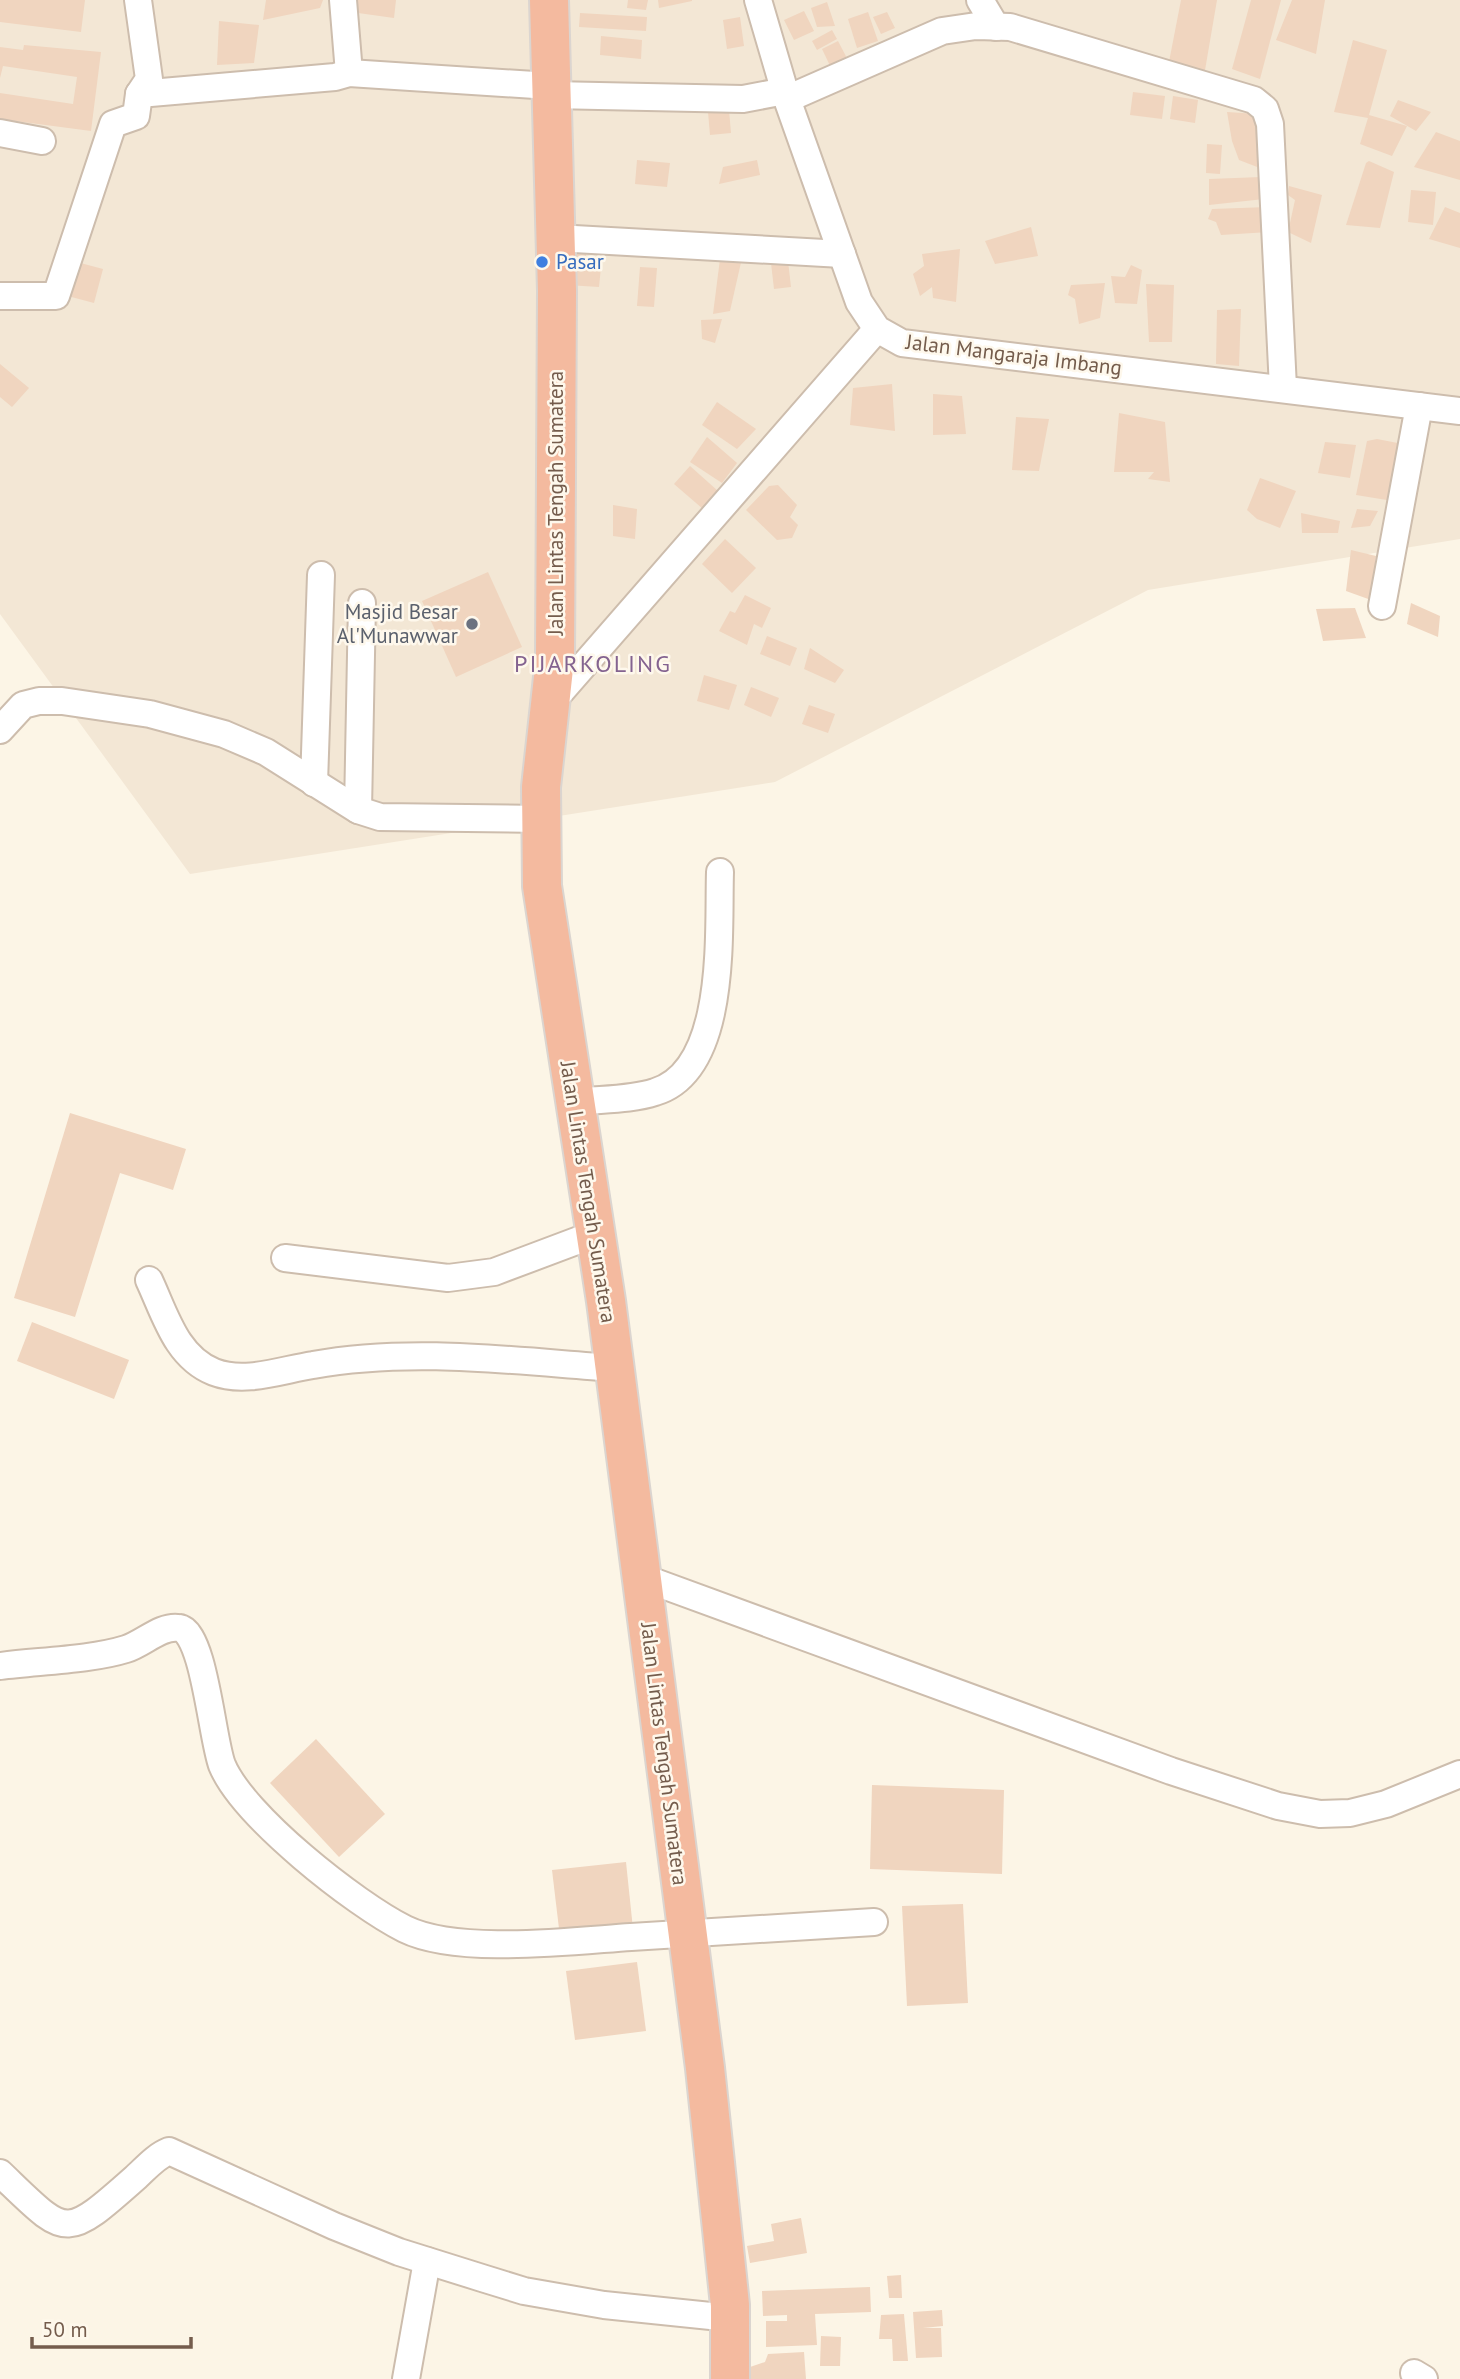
<svg xmlns="http://www.w3.org/2000/svg" width="1460" height="2379" viewBox="0 0 1460 2379" font-family="'PT Sans',sans-serif">
  <rect width="100%" height="100%" fill="#fcf5e6"/>
  <path fill="#f3e7d5" d="M0,0H1460V539L1148,590L775,782L190,874L0,614Z"/>
  <g fill="#f0d5bf">
    <path d="M0,0H85L81,32L0,22Z"/>
    <path d="M266,0H323L320,8L263,20Z"/>
    <path d="M352,0H396L394,18L351,12Z"/>
    <path d="M628,0H648L646,10L627,8Z"/>
    <path d="M658,0H692V1L659,8Z"/>
    <path d="M1181,0H1217L1204,76L1168,67Z"/>
    <path d="M1251,0H1281L1260,79L1232,69Z"/>
    <path d="M1292,0H1325L1316,54L1276,40Z"/>
    <path d="M827,2L835,26L817,27L811,8Z"/>
    <path d="M804,11L814,31L794,40L784,20Z"/>
    <path d="M868,12L878,41L857,48L848,19Z"/>
    <path d="M887,12L895,28L881,34L873,17Z"/>
    <path d="M580,13L647,17L646,31L579,27Z"/>
    <path d="M740,17L744,46L727,49L723,20Z"/>
    <path d="M219,21L259,25L254,63L217,65Z"/>
    <path d="M832,30L837,39L817,50L812,41Z"/>
    <path d="M601,36L642,40L641,59L600,55Z"/>
    <path d="M1353,40L1387,50L1369,115L1407,126L1392,156L1360,144L1368,118L1334,112Z"/>
    <path d="M838,41L850,64L833,72L822,49Z"/>
    <path d="M24,45L101,52L91,131L0,119V93L73,104L77,77L3,66L0,78V47L23,50Z"/>
    <path d="M1133,92L1165,96L1162,119L1130,115Z"/>
    <path d="M1173,96L1198,100L1195,123L1170,119Z"/>
    <path d="M1398,100L1431,112L1416,131L1390,116Z"/>
    <path d="M729,110L731,133L710,135L708,112Z"/>
    <path d="M1227,112L1258,114L1265,170L1239,160L1232,141Z"/>
    <path d="M1436,132L1460,141V180L1414,167Z"/>
    <path d="M1207,144L1222,145L1220,174L1206,173Z"/>
    <path d="M637,160L670,163L667,187L635,184Z"/>
    <path d="M757,160L760,175L719,184L723,167Z"/>
    <path d="M1369,161L1394,172L1380,228L1346,225L1366,163Z"/>
    <path d="M1261,177L1264,199L1209,205V179Z"/>
    <path d="M1289,186L1322,195L1311,243L1288,232L1295,200L1288,195Z"/>
    <path d="M1411,190L1436,192L1433,225L1408,222Z"/>
    <path d="M1268,207L1269,232L1221,235L1216,222L1208,219L1212,209Z"/>
    <path d="M1445,207L1460,213V248L1429,239Z"/>
    <path d="M1031,227L1038,256L995,264L985,241Z"/>
    <path d="M569,249L586,250V259L596,260V267H601L599,287L567,285Z"/>
    <path d="M960,249L956,302L933,298L932,287L920,296L913,274L924,266L922,254Z"/>
    <path d="M742,258L730,311L713,314L720,259Z"/>
    <path d="M73,261L103,269L94,303L64,295Z"/>
    <path d="M788,261L791,287L774,289L771,263Z"/>
    <path d="M1131,265L1142,270L1137,304L1115,303L1111,276L1125,277Z"/>
    <path d="M640,267L657,268L654,307L637,306Z"/>
    <path d="M1105,283L1100,318L1079,324L1075,299L1068,295L1071,285Z"/>
    <path d="M1146,284L1174,285L1172,342H1149Z"/>
    <path d="M1241,309L1239,366L1216,364L1217,310Z"/>
    <path d="M722,319L715,343L702,339L701,320Z"/>
    <path d="M0,364L29,388L12,407L0,397Z"/>
    <path d="M892,384L895,431L850,425L853,388Z"/>
    <path d="M933,394L962,396L966,434L933,435Z"/>
    <path d="M717,402L756,429L737,449L702,425Z"/>
    <path d="M1119,413L1165,422L1170,482L1148,479L1154,472H1114Z"/>
    <path d="M1016,417L1049,419L1039,471L1012,470Z"/>
    <path d="M707,437L737,463L722,483L690,462Z"/>
    <path d="M1377,439L1408,445L1399,502L1356,495L1367,441Z"/>
    <path d="M1325,442L1356,445L1350,478L1318,473Z"/>
    <path d="M690,466L718,491L703,509L674,484Z"/>
    <path d="M1260,478L1296,491L1280,528L1257,519L1247,510Z"/>
    <path d="M778,485L797,505L790,517L798,525L792,538L777,540L746,510L769,486Z"/>
    <path d="M613,505L637,509L635,539L613,536Z"/>
    <path d="M1357,509L1378,511L1370,526L1351,528Z"/>
    <path d="M1301,513L1340,521L1338,533H1302Z"/>
    <path d="M725,539L756,568L732,593L702,564Z"/>
    <path d="M1351,550L1376,556L1371,600L1346,591Z"/>
    <path d="M488,572L522,647L456,677L422,601Z"/>
    <path d="M745,595L771,608L762,628L754,624L747,645L719,631L730,611L735,613Z"/>
    <path d="M1411,603L1440,616L1438,637L1407,624Z"/>
    <path d="M1355,608L1366,638L1323,641L1316,609Z"/>
    <path d="M767,636L797,648L790,666L760,654Z"/>
    <path d="M810,648L844,670L835,683L804,669Z"/>
    <path d="M704,675L737,685L729,710L697,701Z"/>
    <path d="M751,687L779,698L771,717L744,705Z"/>
    <path d="M809,705L835,714L828,733L802,724Z"/>
    <path d="M70,1113L186,1149L173,1190L120,1173L75,1317L14,1298Z"/>
    <path d="M32,1322L129,1360L114,1399L17,1361Z"/>
    <path d="M316,1739L385,1814L339,1857L270,1783Z"/>
    <path d="M872,1785L1004,1790L1002,1874L870,1869Z"/>
    <path d="M626,1862L633,1929L560,1937L552,1870Z"/>
    <path d="M963,1904L968,2003L907,2006L902,1906Z"/>
    <path d="M637,1962L646,2031L575,2040L566,1971Z"/>
    <path d="M801,2218L807,2253L750,2263L747,2246L774,2241L771,2224Z"/>
    <path d="M901,2275L902,2298H889L887,2276Z"/>
    <path d="M870,2287L871,2312L815,2314L817,2345L766,2347V2321H787V2315L763,2316L762,2291Z"/>
    <path d="M942,2310L943,2326L923,2328H941L942,2357L916,2358L913,2312Z"/>
    <path d="M904,2314L908,2361H893L892,2339H879L881,2315Z"/>
    <path d="M821,2336L841,2337L840,2366H820Z"/>
    <path d="M804,2352L806,2379H750V2367L765,2362L768,2354Z"/>
  </g>
  <g fill="none" stroke-linecap="round" stroke-linejoin="round">
    <defs>
      <g id="minor">
        <path d="M138,0L149,79L139,94L335,77L349,73L550,86"/>
        <path d="M343,0L349,73"/>
        <path d="M758,0L787,99L859,302L877,329L902,343L1460,411"/>
        <path d="M980,0L996,27"/>
        <path d="M551,95L743,99L785,91"/>
        <path d="M787,99L942,31L976,26L1010,27L1254,100L1265,109L1270,124L1283,388"/>
        <path d="M0,133L42,141"/>
        <path d="M556,238L842,254"/>
        <path d="M0,296H56L113,124L136,116L139,94"/>
        <path d="M362,603L358,810L380,817L541,819"/>
        <path d="M1382,606L1419,406"/>
        <path d="M550,704L877,329"/>
        <path d="M0,730L23,705L39,701H62L150,714L224,734L266,752L358,810"/>
        <path d="M314,783L321,575"/>
        <path d="M575,1102C601,1099 631,1100 655,1092C728,1070 718,932 720,872"/>
        <path d="M285,1258L448,1278L494,1272L595,1234"/>
        <path d="M149,1280C165,1314 176,1357 214,1372C245,1384 281,1370 313,1365C412,1347 514,1361 614,1368"/>
        <path d="M641,1577L1171,1771L1278,1806L1320,1814L1350,1813L1386,1804L1460,1774"/>
        <path d="M0,1666C38,1661 91,1660 126,1649C143,1644 161,1625 179,1628C204,1631 212,1739 222,1765C243,1816 355,1904 405,1929C458,1955 571,1941 631,1937C712,1932 793,1927 874,1922"/>
        <path d="M0,2173C67,2237 63,2242 135,2178C145,2169 156,2156 169,2151L334,2226L399,2252L482,2278L524,2291L604,2305L730,2318"/>
        <path d="M1414,2373L1424,2379"/>
        <path d="M406,2379L427,2261"/>
      </g>
      <path id="highway" d="M549,0L557,291L555,659L541,787L542,886L606,1301L705,2068L730,2305V2379"/>
    </defs>
    <use href="#minor" stroke="#cdbdad" stroke-width="30"/>
    <use href="#highway" stroke="#dbd5d0" stroke-width="42"/>
    <use href="#minor" stroke="#fff" stroke-width="26"/>
    <use href="#highway" stroke="#f4ba9f" stroke-width="38"/>
  </g>
  <circle fill="#3f7fe0" stroke="#fef8ec" stroke-width="2.5" cx="542" cy="262" r="7"/>
  <circle fill="#6b7280" stroke="#fef8ec" stroke-width="2.5" cx="472" cy="624" r="7"/>
  <g text-anchor="middle" stroke-width="5" stroke-linejoin="round" paint-order="stroke">
    <g font-size="21" fill="#366cbe" stroke="#fef8ec" text-anchor="start">
      <text x="556" y="269">Pasar</text>
    </g>
    <g font-size="21" fill="#745c4c" stroke="#fef8ec">
      <text transform="translate(1014 355) rotate(7)" y="7">Jalan Mangaraja Imbang</text>
      <text transform="translate(556 503) rotate(-90)" y="7">Jalan Lintas Tengah Sumatera</text>
      <text transform="translate(588 1192) rotate(81)" y="7">Jalan Lintas Tengah Sumatera</text>
      <text transform="translate(664 1754) rotate(83)" y="7">Jalan Lintas Tengah Sumatera</text>
    </g>
    <g font-size="21" fill="#5b616d" stroke="#fef8ec" text-anchor="end">
      <text x="458" y="619">Masjid Besar<tspan x="458" dy="24">Al'Munawwar</tspan></text>
    </g>
    <g font-size="24" letter-spacing="2" fill="#846390" stroke="#fef8ec">
      <text x="593" y="672">PIJARKOLING</text>
    </g>
  </g>
  <path d="M32 2337v10h159v-10" fill="none" stroke="#745c4c" stroke-width="3.5"/>
  <text x="42" y="2337" font-size="21" fill="#745c4c" stroke="#fef8ec" stroke-width="5" paint-order="stroke">50 m</text>
</svg>
